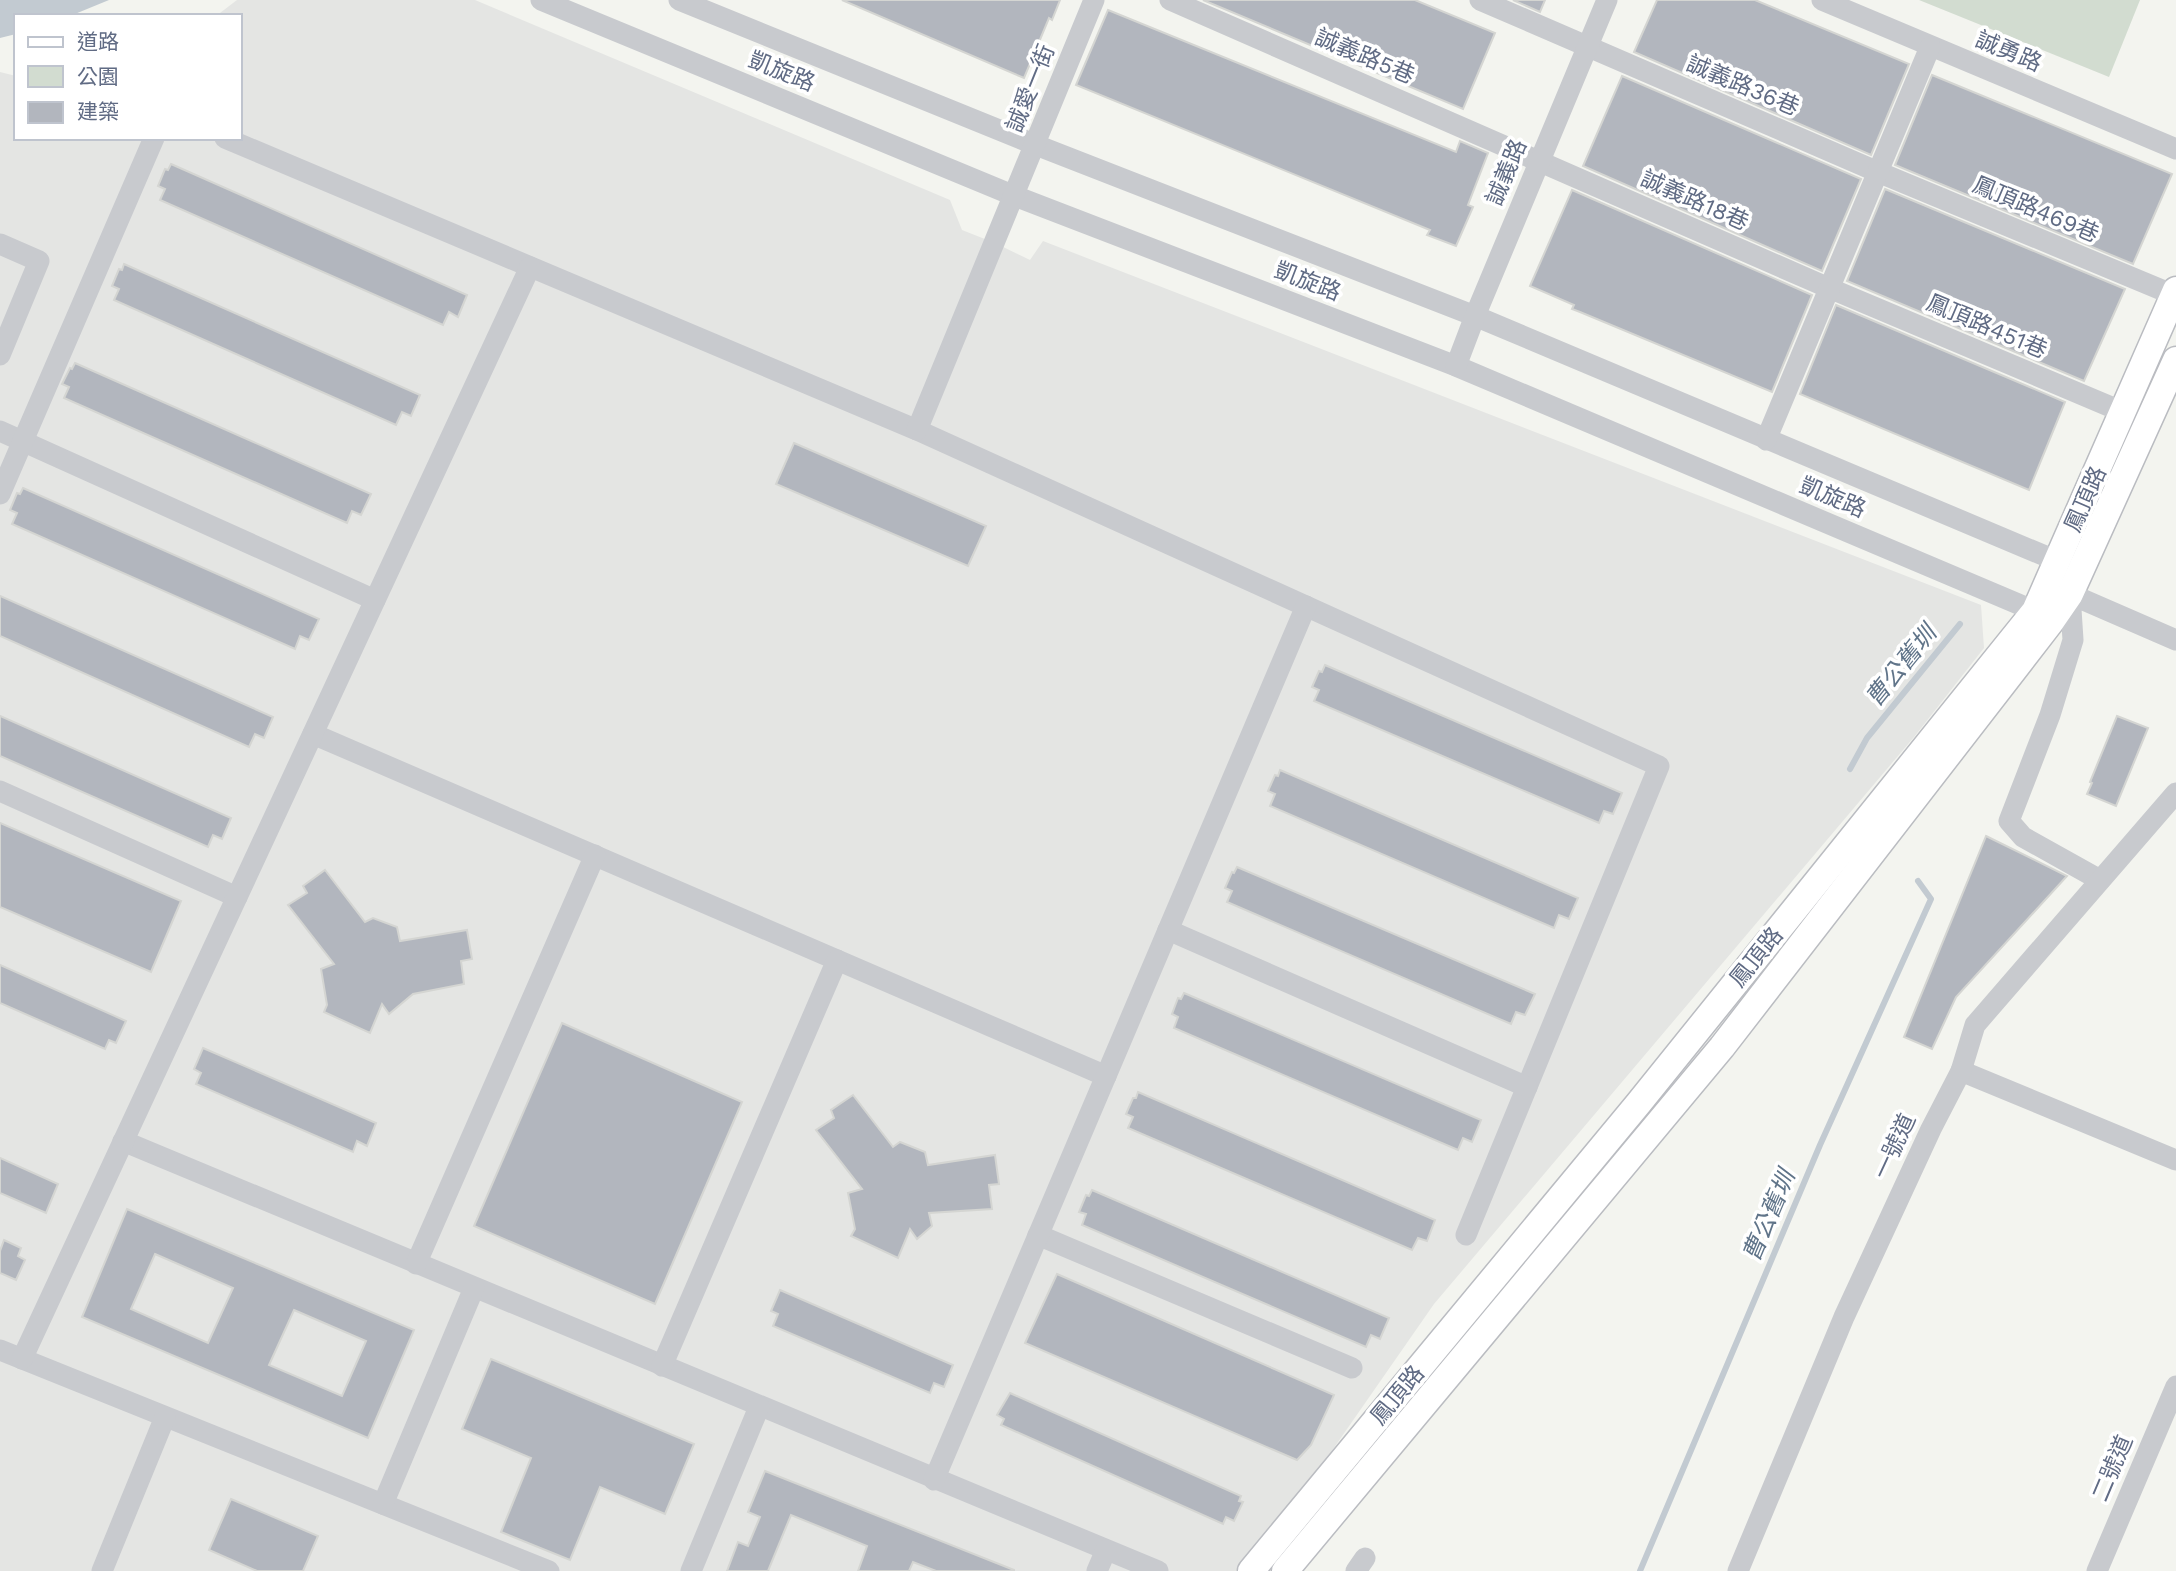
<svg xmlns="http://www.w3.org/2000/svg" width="2176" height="1571" viewBox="0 0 2176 1571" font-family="'Work Sans','Noto Sans TC',sans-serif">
  <rect width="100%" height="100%" fill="#f3f4ef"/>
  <path fill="#e4e5e3" d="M237,0H475L950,200L962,230L995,243L1030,260L1043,241L1981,605L1984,648L1914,737L1434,1304L1283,1521L1236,1571H0V72L16,76V138H240V16H216Z"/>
  <path fill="#d2dcd0" d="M1919,0H2140L2109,77Z"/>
  <path fill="#c2cad1" d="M0,0H109L70,16H16V34L0,38Z"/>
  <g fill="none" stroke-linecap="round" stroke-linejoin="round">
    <g stroke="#c2cad1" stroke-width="6">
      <path d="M1850,769L1867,738L1960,624"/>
      <path d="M1640,1571L1820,1145L1931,899L1918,881"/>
    </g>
  </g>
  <g fill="#b2b6be" stroke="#d4d5d2" stroke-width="2" fill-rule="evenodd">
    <path d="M842,0H1060L1052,20L1049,18L1024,78Z"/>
    <path d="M1203,0H1415L1495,33L1463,109Z"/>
    <path d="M1513,0H1545L1540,12Z"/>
    <path d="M1657,0H1755L1909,64L1871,155L1634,52Z"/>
    <path d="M1108,10L1456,152L1460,141L1488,153L1468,205L1473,207L1456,246L1427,235L1430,230L1076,85Z"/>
    <path d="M1932,75L2172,174L2133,264L1895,165Z"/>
    <path d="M1622,76L1861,179L1822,271L1583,166Z"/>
    <path d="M171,164L467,295L458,317L449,312L443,325L160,200L165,189L158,186L165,169L168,170Z"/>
    <path d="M1885,189L2125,289L2084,381L1847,281Z"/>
    <path d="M1572,190L1812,295L1772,392L1580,312L1572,309L1574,305L1530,286Z"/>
    <path d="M124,264L420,395L411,416L402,412L396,425L114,300L119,289L112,286L119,269L122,270Z"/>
    <path d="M1836,305L2065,402L2029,490L1800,394Z"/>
    <path d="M75,363L371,494L361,515L352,511L347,523L64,398L69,387L62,384L70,368L72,369Z"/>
    <path d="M794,443L986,526L968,566L776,484Z"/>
    <path d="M23,488L319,619L309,640L300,636L295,649L12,524L17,513L10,510L17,493L20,494Z"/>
    <path d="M0,596L273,717L264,738L255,734L249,747L0,636Z"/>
    <path d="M1325,665L1622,793L1613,814L1604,811L1599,823L1314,701L1319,690L1312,687L1319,671L1322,672Z"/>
    <path d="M0,716L231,818L222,839L213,835L208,847L0,756Z"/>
    <path d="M2117,716L2148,728L2116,806L2087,794L2092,783L2090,782Z"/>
    <path d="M1280,770L1578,898L1569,919L1559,915L1554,928L1270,806L1275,794L1268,791L1275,775L1278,776Z"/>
    <path d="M0,823L181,901L151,972L0,907Z"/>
    <path d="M1986,836L2067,876L1956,997L1932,1049L1904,1037Z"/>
    <path d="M1237,867L1535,994L1525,1015L1516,1012L1511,1024L1227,902L1232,891L1225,888L1232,872L1234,873Z"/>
    <path d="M325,870L365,922L373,918L397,927L400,941L467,930L472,959L461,961L464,984L413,994L389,1014L382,1004L370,1033L324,1012L327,1005L321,969L334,964L288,905L307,893L303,886Z"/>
    <path d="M0,965L126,1021L116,1043L109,1040L105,1049L0,1003Z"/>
    <path d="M1184,993L1481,1120L1472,1142L1463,1138L1458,1150L1174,1028L1178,1017L1172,1014L1178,998L1181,999Z"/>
    <path d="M562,1023L742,1102L655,1304L474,1226Z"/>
    <path d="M203,1048L376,1123L367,1146L357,1141L353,1152L196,1084L201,1073L194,1069Z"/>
    <path d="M1138,1092L1435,1220L1427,1241L1418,1238L1412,1250L1128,1128L1133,1117L1126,1114L1133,1098H1136Z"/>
    <path d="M853,1095L893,1147L900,1142L925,1152L928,1165L995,1155L999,1184L989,1185L992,1209L929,1213L932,1226L917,1239L910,1229L898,1258L851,1236L855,1229L848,1193L862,1189L816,1130L834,1118L831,1110Z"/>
    <path d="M0,1158L58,1184L46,1213L0,1193Z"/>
    <path d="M1092,1190L1389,1318L1380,1339L1371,1335L1366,1347L1082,1225L1086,1214L1079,1212L1086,1195L1089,1196Z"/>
    <path d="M127,1209L414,1330L368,1438L82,1317ZM155,1254L233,1288L208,1343L131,1309ZM294,1310L366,1341L342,1396L269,1365Z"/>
    <path d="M4,1240L21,1248L18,1256L25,1260L16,1280L0,1273V1251Z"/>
    <path d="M1057,1274L1334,1395L1311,1445L1297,1460L1025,1343Z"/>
    <path d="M780,1290L953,1365L944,1387L934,1383L930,1393L773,1326L778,1314L771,1311Z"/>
    <path d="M491,1359L694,1444L665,1514L600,1487L570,1560L501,1532L531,1458L462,1429Z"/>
    <path d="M1010,1393L1241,1496L1239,1501L1243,1502L1234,1521L1226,1517L1223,1524L1001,1425L1004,1419L997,1415Z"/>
    <path d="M765,1471L1014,1570V1571H936L913,1562L909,1571H858L867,1546L791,1515L768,1571H727L738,1542L748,1546L760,1517L748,1512Z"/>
    <path d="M231,1499L318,1536L303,1571H257L209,1550Z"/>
  </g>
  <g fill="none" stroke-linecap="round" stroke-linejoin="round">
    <defs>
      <g id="major">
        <path d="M1251,1571L1638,1104L2035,611L2176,290"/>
        <path d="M1285,1571L1722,1047L2050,623L2070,594L2176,360"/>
      </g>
    </defs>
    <use href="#major" stroke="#babcc1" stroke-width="29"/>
    <g stroke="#c8cace" stroke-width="21">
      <path d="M541,0L1015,196L1456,366L2035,611L2047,620"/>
      <path d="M679,0L1036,145L1475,316L2069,566"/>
      <path d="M1170,0L1829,288L2123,412"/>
      <path d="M1480,0L1878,172L2174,295"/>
      <path d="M1822,0L2176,149"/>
      <path d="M225,138L917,430L1659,766L1466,1235"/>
      <path d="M0,244L39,261L0,355"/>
      <path d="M1456,366L1475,316L1607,0"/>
      <path d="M917,430L1094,0"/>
      <path d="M0,431L375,600"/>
      <path d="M1766,440L1930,47"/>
      <path d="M0,494L154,138"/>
      <path d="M313,734L1106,1076"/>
      <path d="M0,791L237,897"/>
      <path d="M2100,880L2023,837L2009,821L2050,715L2073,640L2070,594L2176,640"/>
      <path d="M1168,930L1527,1087"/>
      <path d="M1961,1071L2176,1160"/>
      <path d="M123,1141L1158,1571"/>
      <path d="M1038,1235L1352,1368"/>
      <path d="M416,1264L595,855"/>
      <path d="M0,1350L549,1571"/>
      <path d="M22,1359L530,267"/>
      <path d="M662,1366L837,960"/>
      <path d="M934,1480L1306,606"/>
      <path d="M383,1504L474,1288"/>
      <path d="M102,1571L165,1417"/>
      <path d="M691,1571L759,1407"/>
      <path d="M1097,1571L1106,1550"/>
      <path d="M1356,1571L1365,1558"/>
      <path d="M1738,1571L1844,1317L1931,1129L1961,1071L1975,1025L2176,793"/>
      <path d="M2097,1571L2176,1386"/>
    </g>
    <use href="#major" stroke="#fff" stroke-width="26"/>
  </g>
  <g text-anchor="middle" stroke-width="7" stroke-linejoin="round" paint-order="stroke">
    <g font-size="23" fill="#606b84" stroke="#fff">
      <text transform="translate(2009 51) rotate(23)" y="8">誠勇路</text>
      <text transform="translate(1365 56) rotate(23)" y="8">誠義路5巷</text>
      <text transform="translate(782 71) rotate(22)" y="8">凱旋路</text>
      <text transform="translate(1743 85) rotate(23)" y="8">誠義路36巷</text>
      <text transform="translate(1030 88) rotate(-68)" y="8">誠愛一街</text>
      <text transform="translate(1506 172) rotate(-67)" y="8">誠義路</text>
      <text transform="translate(1695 200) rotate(24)" y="8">誠義路18巷</text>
      <text transform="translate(2036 209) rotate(23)" y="8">鳳頂路469巷</text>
      <text transform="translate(1308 281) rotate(21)" y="8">凱旋路</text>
      <text transform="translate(1987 326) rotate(23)" y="8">鳳頂路451巷</text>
      <text transform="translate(1833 497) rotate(23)" y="8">凱旋路</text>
      <text transform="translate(2085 499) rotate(-66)" y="8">鳳頂路</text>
      <text transform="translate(1756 957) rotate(-51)" y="8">鳳頂路</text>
      <text transform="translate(1894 1146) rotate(-65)" y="8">一號道</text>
      <text transform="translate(1397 1395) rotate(-50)" y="8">鳳頂路</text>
      <text transform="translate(2112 1468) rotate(-67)" y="8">二號道</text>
    </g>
    <g font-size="24" font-style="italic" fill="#607489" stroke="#fff">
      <text transform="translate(1901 666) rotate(-51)" y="8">曹公舊圳</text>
      <text transform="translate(1769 1216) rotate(-67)" y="8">曹公舊圳</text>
    </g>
  </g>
  <rect x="14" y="14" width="228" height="126" fill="#ffffff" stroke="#bfc4ce" stroke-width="2"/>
  <rect x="28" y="37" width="35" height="10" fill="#ffffff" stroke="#bfc4ce" stroke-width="2"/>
  <text x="77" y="49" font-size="21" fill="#606b84">道路</text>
  <rect x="28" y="66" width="35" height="21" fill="#d2dcd0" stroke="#bfc4ce" stroke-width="2"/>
  <text x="77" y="84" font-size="21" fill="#606b84">公園</text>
  <rect x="28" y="102" width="35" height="21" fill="#b2b6be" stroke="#bfc4ce" stroke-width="2"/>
  <text x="77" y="119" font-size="21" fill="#606b84">建築</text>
</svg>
